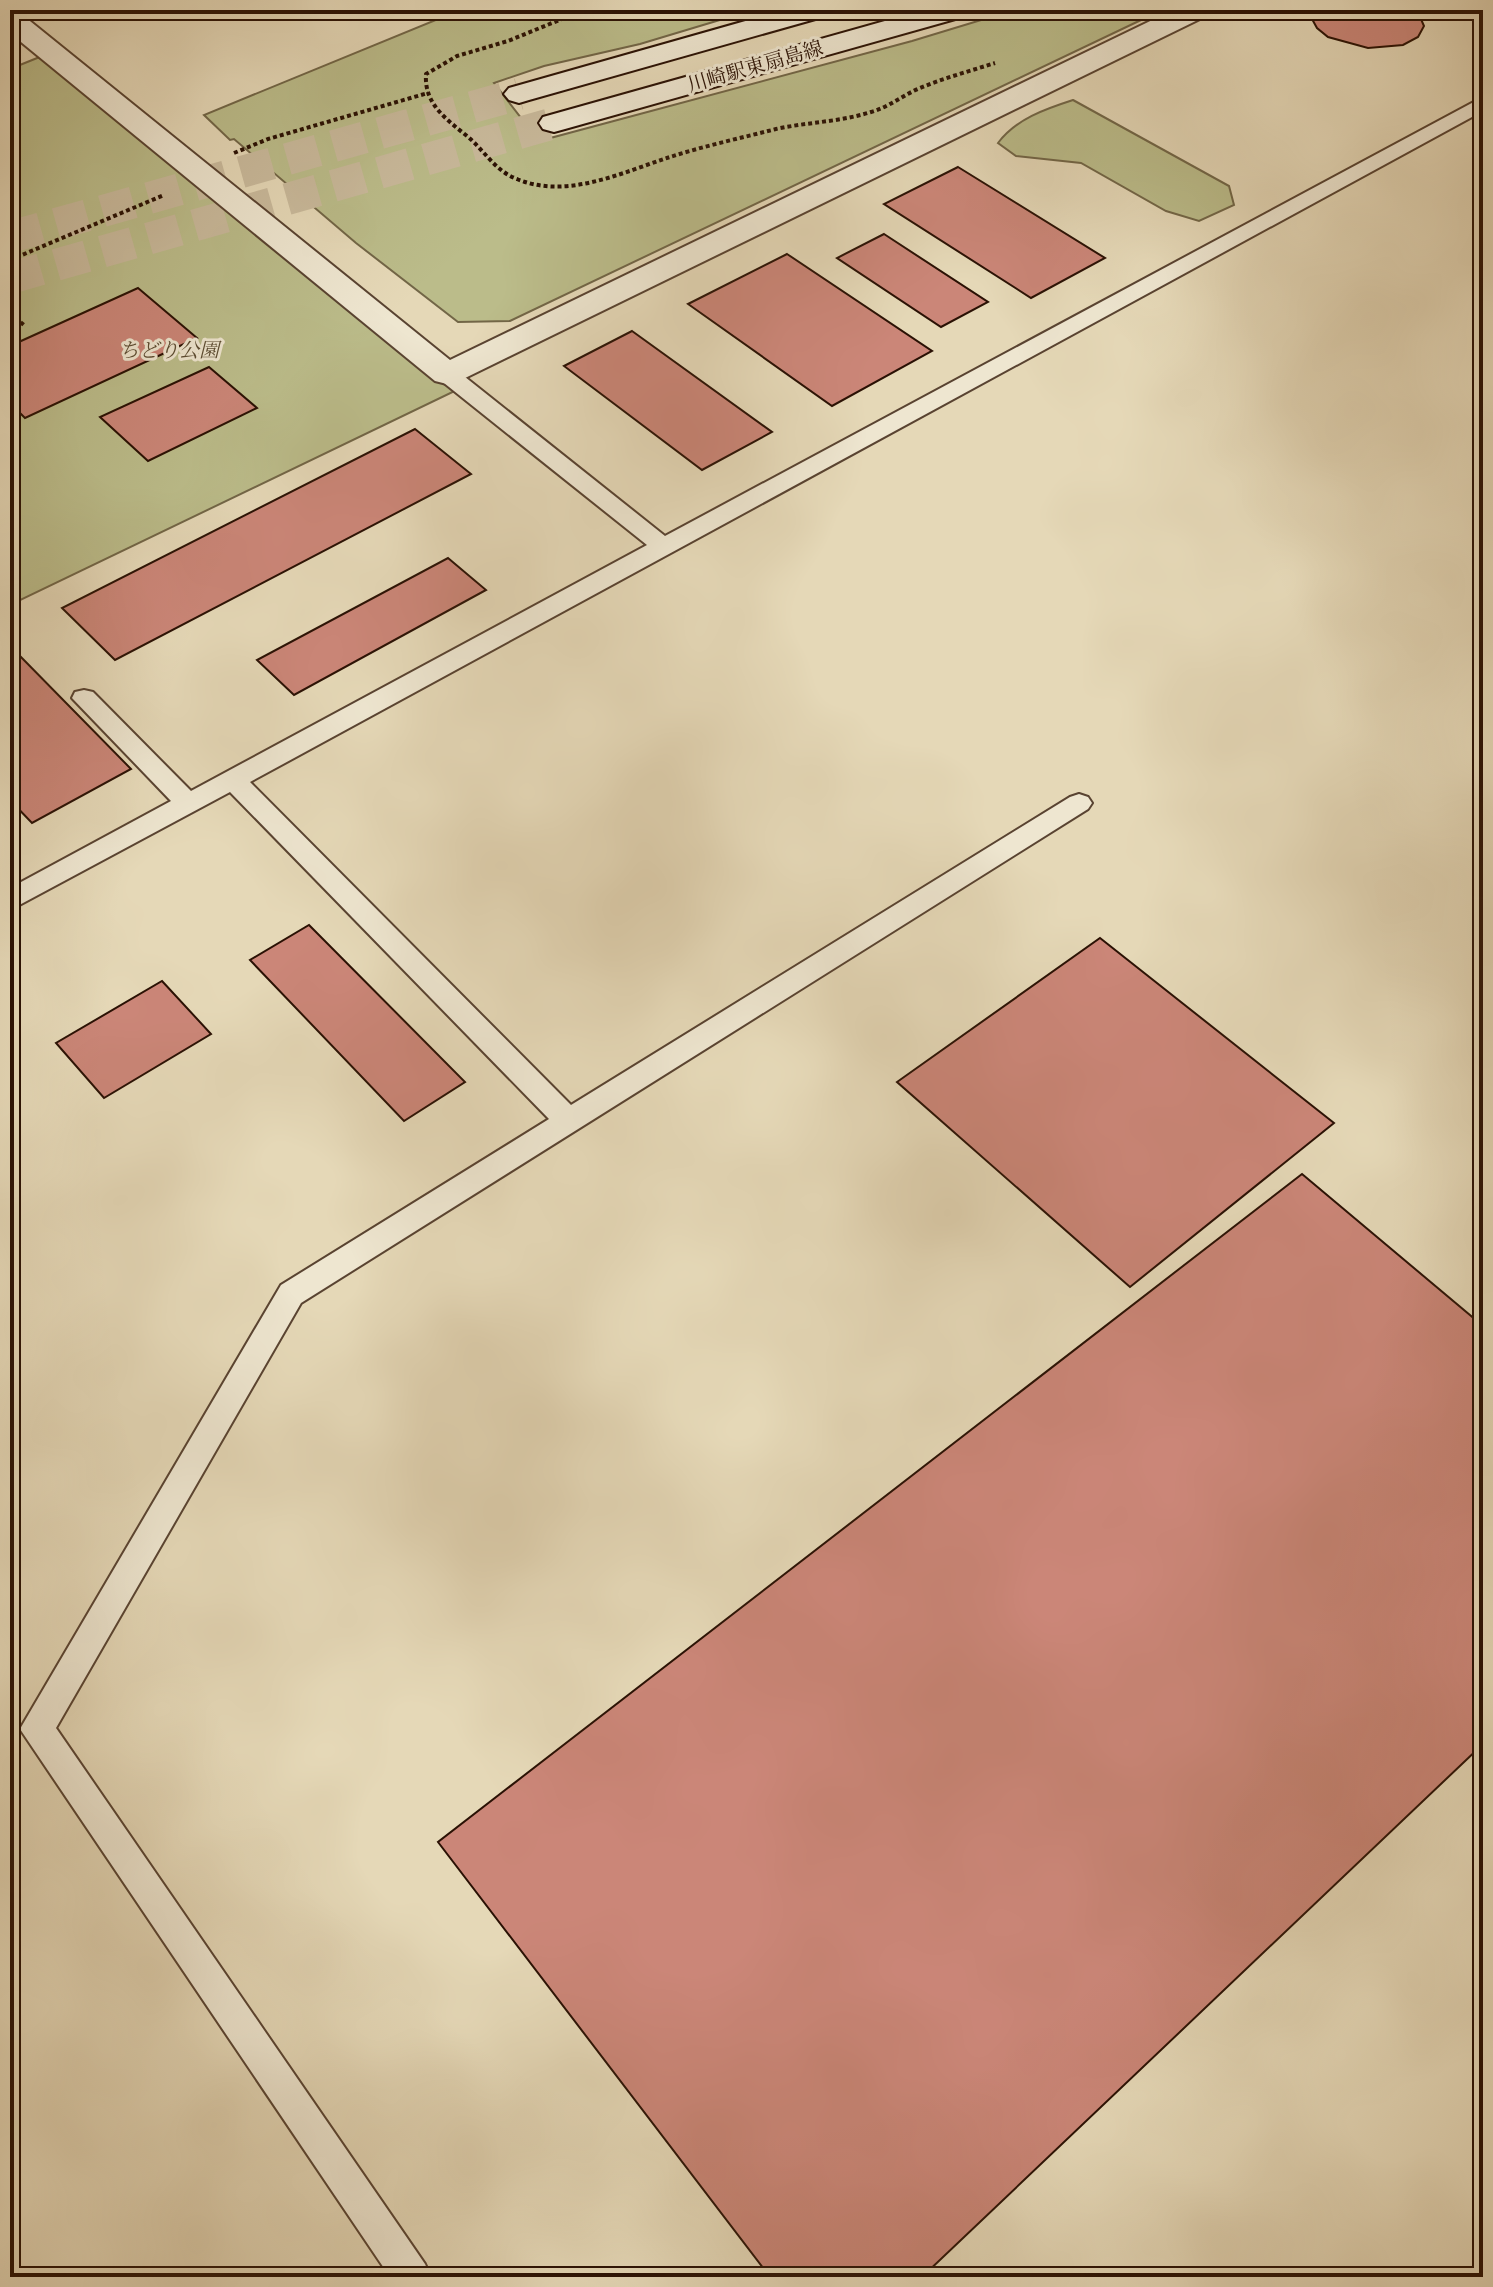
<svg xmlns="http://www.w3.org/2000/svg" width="1493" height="2287" viewBox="0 0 1493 2287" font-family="Cardo,'Noto Serif JP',serif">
  <rect width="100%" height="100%" fill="#e5d8b7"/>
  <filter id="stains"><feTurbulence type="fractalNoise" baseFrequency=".0025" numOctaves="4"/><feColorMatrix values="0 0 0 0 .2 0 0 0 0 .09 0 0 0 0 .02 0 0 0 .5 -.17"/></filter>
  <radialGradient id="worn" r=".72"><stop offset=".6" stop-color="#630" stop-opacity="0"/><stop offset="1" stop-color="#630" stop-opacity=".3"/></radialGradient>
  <g fill="#bbbc8a" stroke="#726647" stroke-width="2">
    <path d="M460,10H753L640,44L544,66L494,83L539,141L912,41L1014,10H1162L510,321L458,322L356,243L234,139L230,140L204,115Z"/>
    <path d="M52,52L463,387L10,605V69Z"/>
    <path d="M1073,100L1229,186L1234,205L1199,221L1166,211L1081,163L1016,156L998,143C1016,119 1045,109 1073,100Z"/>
  </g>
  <g fill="#cb8678" stroke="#2a1104" stroke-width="2">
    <path d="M1312,10H1417L1424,26L1418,37L1403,45L1368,48L1328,37L1317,28L1312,19Z"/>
    <path d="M958,167L1105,258L1031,298L884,204Z"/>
    <path d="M884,234L988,302L941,327L837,258Z"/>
    <path d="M787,254L932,351L832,406L688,304Z"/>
    <path d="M138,288L197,338L25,418L10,403V346Z"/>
    <path d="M632,331L772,432L702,470L564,366Z"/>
    <path d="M209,367L257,408L148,461L100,417Z"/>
    <path d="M415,429L471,474L115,660L62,608Z"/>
    <path d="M448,558L486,590L294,695L257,660Z"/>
    <path d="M18,654L131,769L32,823L10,800V658Z"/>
    <path d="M309,925L465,1082L404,1121L250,960Z"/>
    <path d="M1100,938L1334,1123L1130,1287L897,1082Z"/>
    <path d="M162,981L211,1034L104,1098L56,1043Z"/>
    <path d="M1302,1174L1483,1326V1744L922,2277H770L438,1842Z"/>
  </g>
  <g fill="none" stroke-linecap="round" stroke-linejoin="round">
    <g stroke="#c9ba9c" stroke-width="32" stroke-dasharray="32 16" stroke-linecap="butt">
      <path d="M10,237L519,94"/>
      <path d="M10,278L554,123"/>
    </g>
    <defs>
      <path id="lane" d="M1483,97V111L250,782L571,1105L1070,797L1079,794L1088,797L1092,803L1088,809L301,1303L56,1728L425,2264L431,2277H390L20,1729L281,1285L549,1119L230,792L10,910V888L171,801L72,698L75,692L84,690L93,692L191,791L647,545L439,379L436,374L439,369H455L665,536Z"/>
      <path id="street" d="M10,10L20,13L450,360L1173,10H1210L1206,16L459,381L447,384L435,381L10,33Z"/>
      <g id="secondary">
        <path d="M784,10H830L826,16L529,100L519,103L509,100L504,94L509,88Z"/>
        <path d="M924,10H970L966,16L565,129L554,132L543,129L539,123L543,117Z"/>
      </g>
    </defs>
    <use href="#lane" stroke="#594331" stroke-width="4"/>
    <use href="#street" stroke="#594331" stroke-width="4"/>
    <use href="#secondary" stroke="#2a1104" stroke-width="4"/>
    <g stroke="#2a1104" stroke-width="4" stroke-dasharray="4 3" stroke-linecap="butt">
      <path d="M584,10L508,41L457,56L426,74C424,104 446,119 467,136C484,150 495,171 517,179C567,200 623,172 670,157C704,146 741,138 776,129C808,122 840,122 871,112C889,107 903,95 920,88C944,78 970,71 995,63"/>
      <path d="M234,153L268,139L428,93"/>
      <path d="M10,260L164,195"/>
      <path d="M10,313L25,326"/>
    </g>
    <use href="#lane" fill="#eee6d0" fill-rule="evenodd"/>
    <use href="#street" fill="#eee6d0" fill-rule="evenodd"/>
    <use href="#secondary" fill="#eee6d0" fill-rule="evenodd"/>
  </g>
  <g text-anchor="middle" stroke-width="6" stroke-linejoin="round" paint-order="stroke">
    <g font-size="20" fill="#2a1104" stroke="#eee6d0">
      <text transform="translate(755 66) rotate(-16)" y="7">川崎駅東扇島線</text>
    </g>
    <g font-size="20" font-style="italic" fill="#5d4d33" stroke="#eee6d0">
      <text x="169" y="357">ちどり公園</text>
    </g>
  </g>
  <rect width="1493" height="2287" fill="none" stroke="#e5d8b7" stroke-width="40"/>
  <rect x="12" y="12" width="1469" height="2263" fill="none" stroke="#2a1104" stroke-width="4"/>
  <rect x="20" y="20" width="1453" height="2247" fill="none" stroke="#2a1104" stroke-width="2"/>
  <rect width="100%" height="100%" filter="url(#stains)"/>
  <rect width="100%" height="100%" fill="url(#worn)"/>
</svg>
